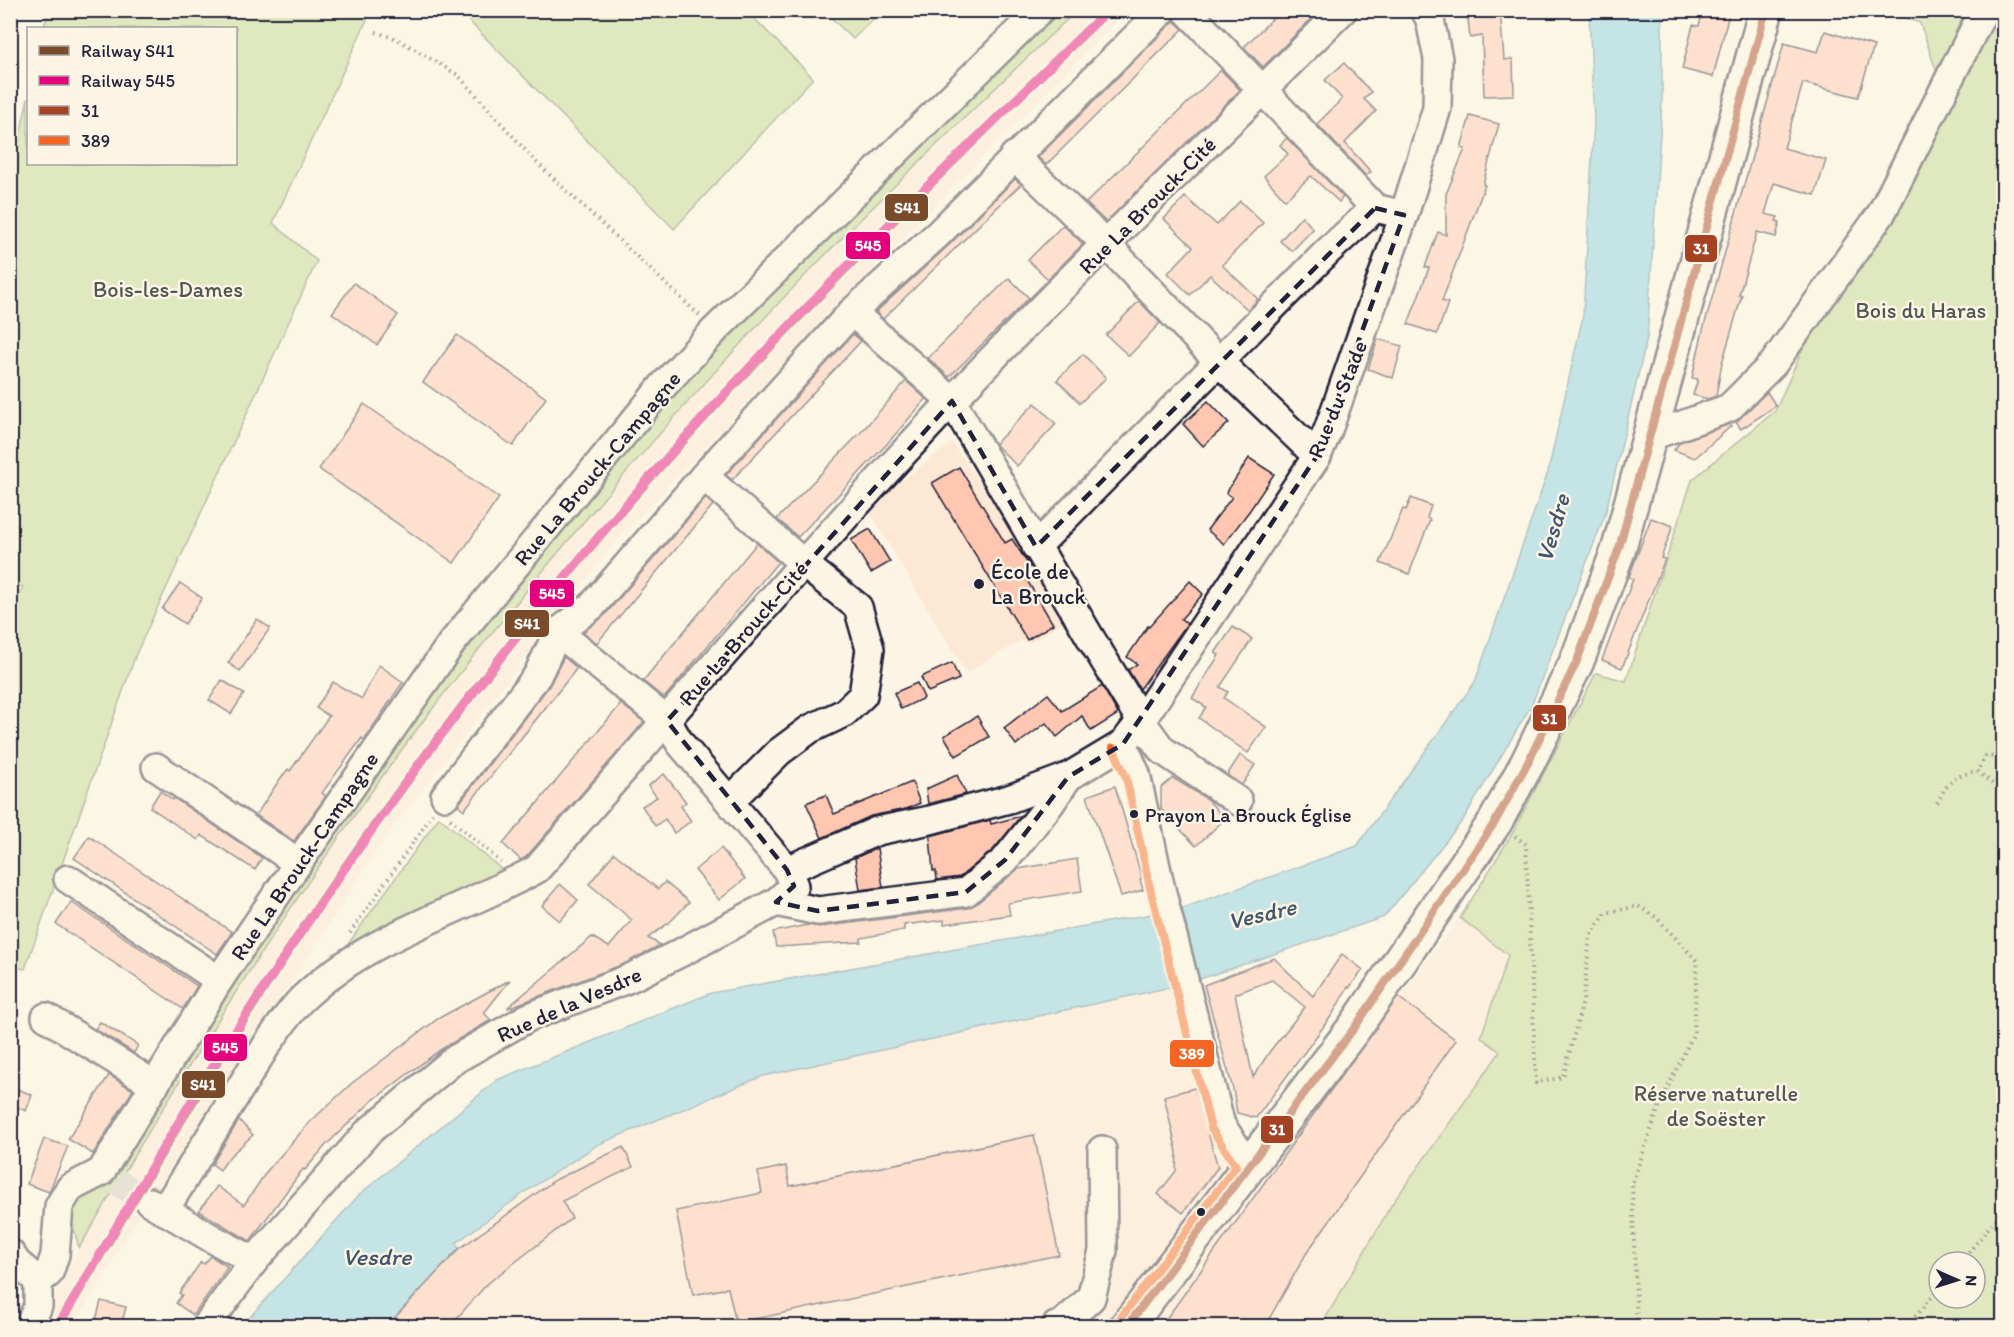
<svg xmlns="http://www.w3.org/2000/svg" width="2014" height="1337" viewBox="0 0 2014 1337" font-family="Itim,sans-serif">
  <rect width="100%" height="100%" fill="#fcf5e5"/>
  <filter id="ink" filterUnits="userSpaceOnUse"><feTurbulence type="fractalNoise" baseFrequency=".0167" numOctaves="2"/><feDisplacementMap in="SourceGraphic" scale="12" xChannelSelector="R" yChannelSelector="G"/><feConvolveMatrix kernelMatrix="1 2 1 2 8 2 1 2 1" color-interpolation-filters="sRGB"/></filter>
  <g filter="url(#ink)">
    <g fill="#fde7d5">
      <path d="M1076,11H1126L857,285L619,538L387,835L149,1201L73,1326H36L79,1248L225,1007L316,869L430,711L538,576L654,439L743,341L827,253Z"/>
      <path d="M952,443L1025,548L1064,621L1030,643L1020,641L966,673L867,507Z"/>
      <path d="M1460,918L1508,955L1481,1036L1500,1051L1392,1204L1321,1326H1146Z"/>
      <path d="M1185,984L1228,1174L1111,1326H387L459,1249L456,1244L525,1192L597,1145L763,1076Z"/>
    </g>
    <g fill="#bdd78e" stroke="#707c64" stroke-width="1.5" fill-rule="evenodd">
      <path d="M48,11H371L273,223L317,261L136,654L25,969L10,967V622L17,598L23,587L10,584V163H14L28,98V164H236V28H44Z"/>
      <path d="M459,11H747L813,78L674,229Z"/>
      <path d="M824,11H881L853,39Z"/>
      <path d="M1054,11H1076C993,90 910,169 829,251C746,335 668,423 592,512C537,578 482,643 430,712C301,882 188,1064 79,1248L70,1215L77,1198L421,705L721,338Z"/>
      <path d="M1885,11H2003V1326H1321L1392,1204L1500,1052L1481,1037L1508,955L1460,918L1512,834L1596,673L1626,681L1692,480L1775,411L1817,317L1942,87L1920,23ZM1939,1262H1975V1298H1939Z"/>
      <path d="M439,817L512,878L354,953L348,944Z"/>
    </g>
    <path fill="#84cfe4" stroke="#5d8aa0" stroke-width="1.5" d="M1589,11H1662V101L1647,338L1605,515L1531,706L1463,820L1384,917L1185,984L763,1076L597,1145L525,1192L456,1243L459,1249L387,1326H242L359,1195L497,1080L711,993L1180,909L1357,846L1475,682L1548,472L1583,316L1594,122Z"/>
    <g fill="#ffc7b1" stroke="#22223b" stroke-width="1.5" fill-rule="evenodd">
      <path d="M1281,10H1320L1263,67L1244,47Z"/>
      <path d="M1467,10H1500L1504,60L1513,59L1514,95L1484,96L1482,36L1470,38Z"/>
      <path d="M1703,10H1730L1713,77L1682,69L1693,25L1699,26Z"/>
      <path d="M1174,21L1183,29L1046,165L1038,157Z"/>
      <path d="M1825,31L1874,46L1858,97L1803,83L1784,148L1826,160L1815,195L1774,183L1765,214L1778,217L1776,221L1780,222L1776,237L1757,232L1739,295H1742L1722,363L1716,396L1708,399L1693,395L1698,379L1692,378L1703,330L1784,43L1818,52Z"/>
      <path d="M1344,63L1371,92L1364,99L1376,111L1345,143L1371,172L1366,176L1317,124L1342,99L1325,80Z"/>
      <path d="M1221,70L1240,90L1106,222L1086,203Z"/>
      <path d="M1470,116L1499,124L1483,184L1485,185L1442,301L1448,303L1437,334L1408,324L1429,268L1425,267L1438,232L1446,235V194L1465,149L1461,148Z"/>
      <path d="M1287,138L1343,197L1339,202L1311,176L1285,200L1264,176L1288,154L1280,145Z"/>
      <path d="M1015,179L1021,184L883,319L876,312L949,245Z"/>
      <path d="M1185,197L1217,225L1240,201L1263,223L1222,265L1258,299L1248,310L1210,275L1190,295L1168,273L1193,247L1164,219Z"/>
      <path d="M1302,216L1313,229L1292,251L1280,241Z"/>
      <path d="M1063,225L1083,244L1048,279L1028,260Z"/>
      <path d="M1009,278L1029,298L949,377L928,358Z"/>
      <path d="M354,283L398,315L377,345L332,313Z"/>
      <path d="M1139,301L1160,323L1129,356L1106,335Z"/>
      <path d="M853,334L861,341L732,480L726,475Z"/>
      <path d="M457,335L546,398L513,446L423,382Z"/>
      <path d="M1378,339L1402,346L1393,378L1368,369Z"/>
      <path d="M1083,354L1106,378L1080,403L1057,380Z"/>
      <path d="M906,381L926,399L886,445L798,537L777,519L863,430Z"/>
      <path d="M1767,392L1776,406L1741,429L1736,422Z"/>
      <path d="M1208,401L1229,423L1203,446L1183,424Z"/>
      <path d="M1035,403L1056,424L1017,466L995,444Z"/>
      <path d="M364,404L499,498L454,563L319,469Z"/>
      <path d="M1730,424L1731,426L1695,458L1674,450L1680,442Z"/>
      <path d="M1249,458L1274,474L1250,510L1224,544L1207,530L1232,497L1226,493Z"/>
      <path d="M959,467L1005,543L1012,539L1030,567L1022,572L1053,624L1027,640L932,483Z"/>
      <path d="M706,498L713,505L597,643L583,632L604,616Z"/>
      <path d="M1411,498L1431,506L1427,518L1430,520L1409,574L1380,563L1403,509L1406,510Z"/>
      <path d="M1651,518L1673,526L1661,558L1665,559L1622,668L1602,660L1633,579L1629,577Z"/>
      <path d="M870,529L890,562L871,573L851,540Z"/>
      <path d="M757,543L778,562L664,698L643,681Z"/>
      <path d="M1190,581L1203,594L1181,619L1187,624L1140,689L1128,670L1137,664L1127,657L1148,626L1149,627Z"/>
      <path d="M180,583L202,598L185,624L162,609Z"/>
      <path d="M257,619L270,628L240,671L228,663Z"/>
      <path d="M1233,627L1252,639L1220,687L1228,692L1224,698L1266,727L1248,753L1199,718L1206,707L1192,698L1219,655L1215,653Z"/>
      <path d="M564,657L577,668L464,810L458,805L549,686Z"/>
      <path d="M952,663L959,679L928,692L921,677Z"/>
      <path d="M379,665L403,682L364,740L362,738L322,793L326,796L294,841L256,815L280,779L288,769L290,771L329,716L316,708L333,682L362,699Z"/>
      <path d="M222,680L244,694L231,714L209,700Z"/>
      <path d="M917,683L924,698L901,709L894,693Z"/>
      <path d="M1102,686L1118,714L1091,731L1082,716L1057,737L1046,723L1016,745L1004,728L1048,694L1062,711Z"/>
      <path d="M621,704L644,722L527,856L521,860L503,844Z"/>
      <path d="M977,716L989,737L956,756L944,736Z"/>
      <path d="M1240,755L1255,765L1242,785L1227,775Z"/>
      <path d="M664,774L686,802L681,806L691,821L674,833L665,819L655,826L642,806L657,797L648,786Z"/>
      <path d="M957,775L966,794L928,804L926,789Z"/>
      <path d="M1173,778L1207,799L1225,819L1196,846L1161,809V788Z"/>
      <path d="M912,782L920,803L906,809L871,816L822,838L806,803L826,795L834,814Z"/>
      <path d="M1115,786L1142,878L1140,879L1143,890L1121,896L1087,796Z"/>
      <path d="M160,791L173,800L174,798L262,858L255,870L201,835L198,840L150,807Z"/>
      <path d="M1021,816L994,849L960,877L937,880L936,871H933L930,836L990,820L991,824Z"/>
      <path d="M89,836L232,932L217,954L74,858Z"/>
      <path d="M721,848L745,879L719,900L695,870Z"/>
      <path d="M877,848L883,887L860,890L855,858Z"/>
      <path d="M614,853L658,889L665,882L689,902L671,921L648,938L660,945L624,964L508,1008V1007L592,937L609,947L632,920L589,884Z"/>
      <path d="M1077,859L1082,891L1008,903L1010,915L944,924V920L904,925V930L861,938V942L776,947L773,932L807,925L820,927L968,908L976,904L1018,869Z"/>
      <path d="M560,884L578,900L560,921L542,906Z"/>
      <path d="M71,902L197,986L183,1009L56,924Z"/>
      <path d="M1342,954L1363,970L1349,988L1348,987L1332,1015L1256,1118L1237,1113L1233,1089L1204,985L1274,958L1313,996ZM1272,980L1305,1007L1270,1051L1253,1077L1235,994Z"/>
      <path d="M510,980L484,1013L491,1020L440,1050L372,1101L326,1145L305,1170L303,1169L250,1241L199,1211L217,1186L244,1205L267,1171L310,1122L352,1083L439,1018Z"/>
      <path d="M1398,997L1456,1040L1306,1254L1265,1326H1161Z"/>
      <path d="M100,1022L138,1045L134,1053L95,1029Z"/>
      <path d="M109,1075L133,1090L93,1154L68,1139Z"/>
      <path d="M10,1086L32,1095L26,1111L10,1104Z"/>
      <path d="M1195,1088L1218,1167L1183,1213L1158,1194L1176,1171L1177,1152L1164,1096Z"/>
      <path d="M239,1120L253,1135L230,1156L220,1170L212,1164Z"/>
      <path d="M1034,1135L1059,1255L736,1323L728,1288L693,1295L676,1211L762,1193L758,1172L786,1166L790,1186Z"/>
      <path d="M44,1139L68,1146L49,1192L27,1184Z"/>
      <path d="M623,1147L633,1167L562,1201L572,1218L487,1284L450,1326H387L459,1249L555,1180Z"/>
      <path d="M211,1256L228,1267L193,1315L176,1303L182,1295L179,1293L201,1262L204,1264Z"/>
      <path d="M101,1301L126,1307L121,1326L96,1320Z"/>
    </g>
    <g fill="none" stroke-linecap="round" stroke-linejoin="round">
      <path stroke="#d0cbc3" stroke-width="27" stroke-dasharray="27 14" stroke-linecap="butt" d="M117,1182L149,1201"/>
      <defs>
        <g id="minor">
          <path d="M1186,10L1375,208"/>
          <path d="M1014,156L1106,244L1219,362L1317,456"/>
          <path d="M852,312L952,401L1090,637L1141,721L1162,750L1238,801"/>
          <path d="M1649,437L1729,408L1773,364L1881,214L1984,10"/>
          <path d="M704,476L804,564L858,607L870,649L863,695L844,713L810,729L779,752L730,801"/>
          <path d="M1036,547L1327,252L1375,208L1404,215"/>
          <path d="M1123,744L1136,774L1160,885L1221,1125L1249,1166"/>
          <path d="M156,767L298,863"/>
          <path d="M445,796L537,676L558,632L592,606L704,476L852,312L938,234L1163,10"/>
          <path d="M787,870L877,831L930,820L1009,799L1068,777L1123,744L1141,721L1317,456L1328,430L1404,215L1437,108L1438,59L1430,20L1425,10"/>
          <path d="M68,879L219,980"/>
          <path d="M776,902L818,911L966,892L1005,860L1050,804L1068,777"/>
          <path d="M46,1017L155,1085"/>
          <path d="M150,1202L213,1239L254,1261"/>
          <path d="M164,1211L268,1043C279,1028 289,1012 302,999C367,936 459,912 537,869C673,713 807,555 949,404C1076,269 1212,141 1343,10"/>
          <path d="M10,1253L17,1263L38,1281"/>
          <path d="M38,1281L49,1273L55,1255L59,1206L70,1188L101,1172L219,980L298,863L451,644L662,387L715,330L1040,10"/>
          <path d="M29,1326L38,1306V1281"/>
          <path d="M206,1326L254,1261L368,1132L454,1060L529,1017L630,978L682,952L776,902L794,886L787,870L680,743L667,721L558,632"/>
          <path d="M1056,1326L1061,1325L1091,1298L1103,1251L1102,1150"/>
        </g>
        <path id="major" d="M1127,1326L1355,1027L1495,822L1528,762L1577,661L1619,548L1766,10"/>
      </defs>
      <use href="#minor" stroke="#22223b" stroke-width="32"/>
      <use href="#major" stroke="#22223b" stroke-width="38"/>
      <g stroke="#22223b" stroke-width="4" stroke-dasharray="1.5 4.5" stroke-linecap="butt">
        <path d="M376,32L397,39L458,75L535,161L699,315"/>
        <path d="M2004,758L1986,756L1977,771L2004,793"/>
        <path d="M1937,803C1948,782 1953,776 1977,771"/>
        <path d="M450,819L501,862"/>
        <path d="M1515,836L1526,844L1536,1083L1563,1077L1583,1001L1590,936L1606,913L1638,906L1656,917L1697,961L1694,1033L1661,1101L1632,1184L1637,1326"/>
        <path d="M350,933L433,814"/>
        <path d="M1961,1262L1994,1221L2004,1215"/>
        <path d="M1907,1326L1939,1289"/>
      </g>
      <use href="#minor" stroke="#fcf5e5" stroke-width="27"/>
      <use href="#major" stroke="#fcf5e5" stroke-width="33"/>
      <defs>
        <path id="bus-1" d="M1127,1326L1355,1027L1495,822L1528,762L1577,661L1619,548L1766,10"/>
        <path id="bus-2" d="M1113,748L1126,777L1150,888L1211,1128L1236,1166L1119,1320"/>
      </defs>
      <use href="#bus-1" stroke="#fcf5e5" stroke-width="12"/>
      <use href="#bus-2" stroke="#fcf5e5" stroke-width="12"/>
      <use href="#bus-1" stroke="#a64224" stroke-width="8"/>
      <use href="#bus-2" stroke="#f26522" stroke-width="8"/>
      <defs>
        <path id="rail-1" d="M58,1326C139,1190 220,1053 308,921C387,804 472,690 562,581C730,377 919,193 1108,10"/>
        <path id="rail-2" d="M58,1326C108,1242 157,1156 209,1073C322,894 445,721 580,559C740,366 920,192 1100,18"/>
      </defs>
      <use href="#rail-1" stroke="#fcf5e5" stroke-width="14"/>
      <use href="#rail-2" stroke="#fcf5e5" stroke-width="14"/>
      <use href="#rail-1" stroke="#7a4b2a" stroke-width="9"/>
      <use href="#rail-2" stroke="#e5007d" stroke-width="9"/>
    </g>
  </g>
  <path d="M0 0H2014V1337H0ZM1375,208L1404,215L1317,456L1123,744L1068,777L1005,860L966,892L818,911L776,902L794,886L787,870L667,721L952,401L1036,547Z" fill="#fcf5e5" fill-opacity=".55" fill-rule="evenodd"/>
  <path fill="none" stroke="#22223b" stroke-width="4.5" stroke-dasharray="12 8" stroke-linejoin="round" d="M1375,208L1404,215L1317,456L1123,744L1068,777L1005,860L966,892L818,911L776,902L794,886L787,870L667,721L952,401L1036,547Z"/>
  <g fill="#22223b" stroke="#fcf5e5" stroke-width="2">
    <circle cx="979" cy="584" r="6"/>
    <circle cx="1134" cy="814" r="5"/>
    <circle cx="1201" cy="1212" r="5"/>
  </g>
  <g text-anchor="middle" stroke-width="5" stroke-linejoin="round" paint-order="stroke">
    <g font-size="20" fill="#22223b" stroke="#fcf5e5" text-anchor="start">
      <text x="1145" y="822">Prayon La Brouck Église</text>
    </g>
    <g font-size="22" fill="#22223b" stroke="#fcf5e5">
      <text transform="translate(1147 205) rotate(-45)" y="8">Rue La Brouck-Cité</text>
      <text transform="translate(1337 399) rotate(-68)" y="8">Rue du Stade</text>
      <text transform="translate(597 468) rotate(-50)" y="8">Rue La Brouck-Campagne</text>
      <text transform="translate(743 633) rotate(-49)" y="8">Rue La Brouck-Cité</text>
      <text transform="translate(304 856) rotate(-56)" y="8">Rue La Brouck-Campagne</text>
      <text transform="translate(569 1004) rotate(-24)" y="8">Rue de la Vesdre</text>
    </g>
    <g font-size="22" fill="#505854" stroke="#fcf5e5">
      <text x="168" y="297">Bois-les-Dames</text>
      <text x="1921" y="318">Bois du Haras</text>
      <text x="1716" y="1101">Réserve naturelle<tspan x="1716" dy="25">de Soëster</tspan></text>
    </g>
    <g font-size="22" fill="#22223b" stroke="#fcf5e5" text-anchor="start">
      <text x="991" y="579">École de<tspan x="991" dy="25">La Brouck</tspan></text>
    </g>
    <g font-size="24" font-style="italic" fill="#3f566e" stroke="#fcf5e5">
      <text transform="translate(1553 528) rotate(-74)" y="8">Vesdre</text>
      <text transform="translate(1262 914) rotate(-13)" y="8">Vesdre</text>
      <text x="377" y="1265">Vesdre</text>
    </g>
  </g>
  <g stroke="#fcf5e5" stroke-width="2">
    <rect x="884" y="193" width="45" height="29" rx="6" fill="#7a4b2a"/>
    <rect x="845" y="231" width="46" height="29" rx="6" fill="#e5007d"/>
    <rect x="1684" y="234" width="34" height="29" rx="6" fill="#a64224"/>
    <rect x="529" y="579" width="46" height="29" rx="6" fill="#e5007d"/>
    <rect x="504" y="609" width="46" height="29" rx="6" fill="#7a4b2a"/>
    <rect x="1532" y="704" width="35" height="28" rx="6" fill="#a64224"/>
    <rect x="203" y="1033" width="45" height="29" rx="6" fill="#e5007d"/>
    <rect x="1169" y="1039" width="46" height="29" rx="6" fill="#f26522"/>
    <rect x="181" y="1070" width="45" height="29" rx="6" fill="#7a4b2a"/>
    <rect x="1260" y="1115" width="34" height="29" rx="6" fill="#a64224"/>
  </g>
  <g font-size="16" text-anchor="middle" font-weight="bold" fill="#fff">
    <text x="907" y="213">S41</text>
    <text x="868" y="251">545</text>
    <text x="1701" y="254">31</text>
    <text x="552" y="599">545</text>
    <text x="527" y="629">S41</text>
    <text x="1549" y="724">31</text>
    <text x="225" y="1053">545</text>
    <text x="1192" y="1059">389</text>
    <text x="203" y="1090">S41</text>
    <text x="1277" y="1135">31</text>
  </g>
  <rect width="2014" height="1337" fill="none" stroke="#fcf5e5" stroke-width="36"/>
  <rect x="18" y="18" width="1978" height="1301" fill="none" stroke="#22223b" stroke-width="2" filter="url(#ink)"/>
  <rect x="27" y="27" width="210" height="138" fill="#fcf5e5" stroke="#a5a1a1" stroke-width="1.5"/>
  <rect x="39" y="46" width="30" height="9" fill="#7a4b2a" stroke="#a5a1a1" stroke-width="1.5"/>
  <text x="81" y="57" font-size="18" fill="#22223b">Railway S41</text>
  <rect x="39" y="76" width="30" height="9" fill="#e5007d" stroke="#a5a1a1" stroke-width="1.5"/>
  <text x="81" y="87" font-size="18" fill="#22223b">Railway 545</text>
  <rect x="39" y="106" width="30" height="9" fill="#a64224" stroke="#a5a1a1" stroke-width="1.5"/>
  <text x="81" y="117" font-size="18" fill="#22223b">31</text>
  <rect x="39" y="136" width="30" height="9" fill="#f26522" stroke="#a5a1a1" stroke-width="1.5"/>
  <text x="81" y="147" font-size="18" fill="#22223b">389</text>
  <g transform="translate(1957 1280) rotate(93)"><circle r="28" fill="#fcf5e5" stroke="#a5a1a1" stroke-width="1.5"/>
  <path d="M0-4.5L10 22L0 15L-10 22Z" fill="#22223b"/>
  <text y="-9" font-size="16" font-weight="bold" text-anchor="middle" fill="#22223b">N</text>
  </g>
</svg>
